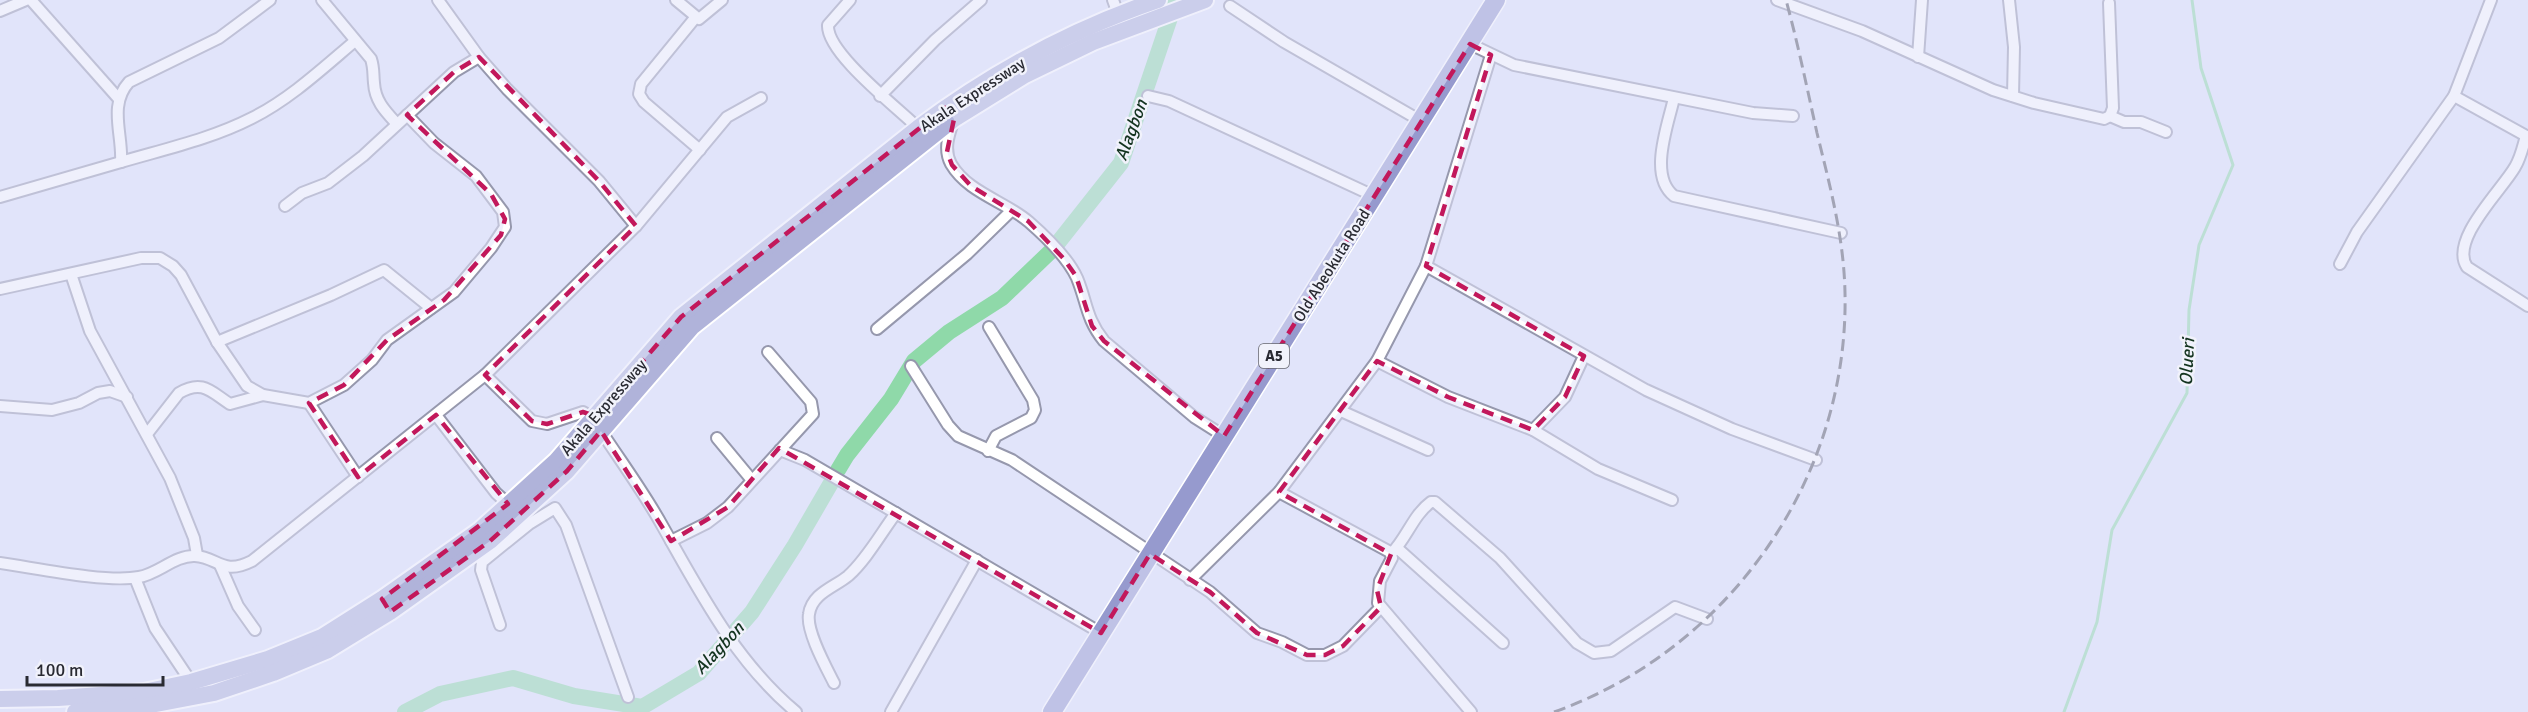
<svg xmlns="http://www.w3.org/2000/svg" width="2528" height="712" viewBox="0 0 2528 712" font-family="Signika,sans-serif">
  <rect width="100%" height="100%" fill="#e1e4fa"/>
  <g fill="none" stroke-linecap="round" stroke-linejoin="round">
    <path stroke="#8fd9a9" stroke-width="3" d="M2064,712L2097,622L2112,530L2187,393L2189,310L2199,245L2233,165L2201,68L2192,0"/>
    <g stroke="#8fd9a9" stroke-width="16">
      <path d="M1057,244L1121,163L1176,0"/>
      <path d="M838,470L847,455L891,399L914,361L949,332L1002,298L1050,252"/>
      <path d="M405,712L440,694L513,678L574,696L642,707L699,673L752,612L795,545L831,483"/>
    </g>
    <defs>
      <g id="minor">
        <path d="M31,0L118,98"/>
        <path d="M270,0L219,38L129,82C108,105 123,135 121,162C165,149 211,139 252,118C290,99 323,68 355,41"/>
        <path d="M322,0L371,59C374,68 373,73 374,83C375,101 385,111 397,124"/>
        <path d="M438,0L479,57L507,89L599,181L636,226"/>
        <path d="M676,0L699,19L722,0"/>
        <path d="M850,0L828,25C826,53 898,108 918,128"/>
        <path d="M1113,0L1118,14"/>
        <path d="M1777,0L1862,31L1993,90L2034,103L2104,119L2110,116L2113,108L2109,3"/>
        <path d="M2009,0L2014,47L2013,96"/>
        <path d="M1230,6L1284,42L1421,121"/>
        <path d="M0,11L26,0"/>
        <path d="M695,18L641,84L639,94L644,102L700,150"/>
        <path d="M1470,44L1514,65L1753,113L1793,116"/>
        <path d="M1918,57L1922,0"/>
        <path d="M880,96L935,40L981,0"/>
        <path d="M1148,96L1169,101L1374,196"/>
        <path d="M2454,96L2528,137"/>
        <path d="M1674,98C1668,125 1648,176 1674,196L1841,233"/>
        <path d="M2110,116L2124,122H2141L2166,132"/>
        <path d="M954,119C949,134 943,149 951,164C968,193 1005,201 1029,222C1045,236 1068,258 1077,278C1087,302 1086,319 1104,341L1194,417L1224,436"/>
        <path d="M2526,136C2523,146 2521,157 2515,167C2502,190 2449,240 2467,267L2528,306"/>
        <path d="M0,197L121,162"/>
        <path d="M285,206L302,193L328,183L363,156L454,72L479,57"/>
        <path d="M2340,264L2357,232L2454,96L2491,0"/>
        <path d="M1426,266L1646,390L1732,429L1816,460"/>
        <path d="M71,274L90,331L170,478L194,538L197,555"/>
        <path d="M0,289L141,258H160L173,266L181,275L217,342L247,386L263,395L309,403L344,385L372,360L387,340L454,292L491,248L505,227L503,212L476,176L434,143L407,115"/>
        <path d="M877,329L967,254L1011,211"/>
        <path d="M217,342L331,295L384,270L431,308"/>
        <path d="M1377,361L1448,397L1533,430L1598,469L1672,500"/>
        <path d="M911,366L948,425L958,436L1012,460L1210,592L1257,633L1282,642L1307,655H1325L1343,646L1381,607"/>
        <path d="M485,375L532,421L547,424L583,412L593,418"/>
        <path d="M309,403L358,477"/>
        <path d="M0,406L52,410L79,403L98,393L110,391L127,397"/>
        <path d="M1341,411L1428,450"/>
        <path d="M436,415L496,493L508,504"/>
        <path d="M1533,430L1565,397L1584,356"/>
        <path d="M601,431C622,463 645,494 663,527C701,594 736,662 796,712"/>
        <path d="M147,434L179,393C203,379 211,392 230,404L263,395"/>
        <path d="M717,438L751,479"/>
        <path d="M780,450L805,460L1101,633"/>
        <path d="M988,451L996,436L1031,418L1035,410L1033,400L989,327"/>
        <path d="M1279,492L1390,552L1392,558L1380,581L1378,603L1471,712"/>
        <path d="M671,541L707,523L728,507L813,414L811,402L768,352"/>
        <path d="M1397,548L1503,643"/>
        <path d="M1391,554C1407,538 1413,515 1431,502H1435L1500,558L1577,643L1594,653L1611,651L1675,607L1707,619"/>
        <path d="M0,563C36,568 105,583 139,577C158,574 175,555 195,556C218,557 222,576 252,561L485,375L636,226L727,117L761,98"/>
        <path d="M220,565L238,606L255,630"/>
        <path d="M135,578L155,628L191,682"/>
        <path d="M1190,580L1279,492L1377,361L1426,266L1491,55"/>
        <path d="M500,625L481,570L482,562L529,524L555,508L566,525L628,697"/>
        <path d="M834,683C826,667 806,631 809,614C812,593 835,587 848,576C867,559 881,533 896,513"/>
        <path d="M891,712L977,560"/>
      </g>
      <g id="primary">
        <path d="M0,699L58,698L144,692L191,682L268,659L322,637L382,599L480,530L556,461L681,317L918,128C990,74 1073,29 1158,0"/>
        <path d="M75,712L145,706L214,693L273,673L328,650L390,612L490,541L567,471L692,327L954,119L1025,75L1093,42L1205,0"/>
      </g>
      <path id="trunk" d="M1052,712L1496,0"/>
    </defs>
    <use href="#minor" stroke="#9698ad" stroke-width="14"/>
    <use href="#primary" stroke="#fff" stroke-width="20"/>
    <use href="#trunk" stroke="#fff" stroke-width="21"/>
    <use href="#minor" stroke="#fff" stroke-width="10"/>
    <use href="#primary" stroke="#b0b3da" stroke-width="16"/>
    <use href="#trunk" stroke="#969ace" stroke-width="18"/>
    <path stroke="#565762" stroke-width="3" stroke-dasharray="12 6" stroke-linecap="butt" d="M1554,712C1728,650 1849,479 1845,293C1844,238 1830,186 1817,133C1807,88 1798,44 1786,0"/>
  </g>
  <path d="M0 0H2528V712H0ZM1470,44L1491,55L1426,266L1584,356L1565,397L1533,430L1448,397L1377,361L1279,492L1391,554L1377,590L1381,607L1343,646L1325,655H1307L1257,633L1210,592L1150,554L1101,633L779,448L728,507L671,541L601,431L567,471L490,541L390,612L382,599L508,504L436,415L358,477L309,403L344,385L387,340L444,300L501,235L505,219L491,194L407,115L454,72L479,57L599,181L636,226L485,375L532,421L547,424L583,412L595,416L681,317L945,108L954,119L947,152L952,165L971,186L1028,221L1064,259L1076,276L1092,326L1104,341L1224,436Z" fill="#e1e4fa" fill-opacity=".55" fill-rule="evenodd"/>
  <path fill="none" stroke="#c2185b" stroke-width="4.5" stroke-dasharray="12 8" stroke-linejoin="round" d="M1470,44L1491,55L1426,266L1584,356L1565,397L1533,430L1448,397L1377,361L1279,492L1391,554L1377,590L1381,607L1343,646L1325,655H1307L1257,633L1210,592L1150,554L1101,633L779,448L728,507L671,541L601,431L567,471L490,541L390,612L382,599L508,504L436,415L358,477L309,403L344,385L387,340L444,300L501,235L505,219L491,194L407,115L454,72L479,57L599,181L636,226L485,375L532,421L547,424L583,412L595,416L681,317L945,108L954,119L947,152L952,165L971,186L1028,221L1064,259L1076,276L1092,326L1104,341L1224,436Z"/>
  <g text-anchor="middle" stroke-width="5" stroke-linejoin="round" paint-order="stroke">
    <rect fill="#f1f2fb" stroke="#65666e" stroke-width="1.5" x="1259" y="344" width="30" height="24" rx="4.5"/>
    <g font-size="15" font-weight="bold" fill="#292a32">
      <text x="1274" y="361">A5</text>
    </g>
    <g font-size="16" fill="#292a32" stroke="#f1f2fb">
      <text transform="translate(972 94) rotate(-33)" y="6">Akala Expressway</text>
      <text transform="translate(1331 265) rotate(-58)" y="6">Old Abeokuta Road</text>
      <text transform="translate(603 407) rotate(-49)" y="6">Akala Expressway</text>
    </g>
    <g font-size="18" font-style="italic" fill="#143420" stroke="#f1f2fb">
      <text transform="translate(1131 130) rotate(-70)" y="6">Alagbon</text>
      <text transform="translate(2187 362) rotate(-87)" y="6">Olueri</text>
      <text transform="translate(719 648) rotate(-47)" y="6">Alagbon</text>
    </g>
  </g>
  <path d="M27 676v9h136v-9" fill="none" stroke="#292a32" stroke-width="3"/>
  <text x="36" y="676" font-size="18" fill="#292a32" stroke="#f1f2fb" stroke-width="4.5" paint-order="stroke">100 m</text>
</svg>
